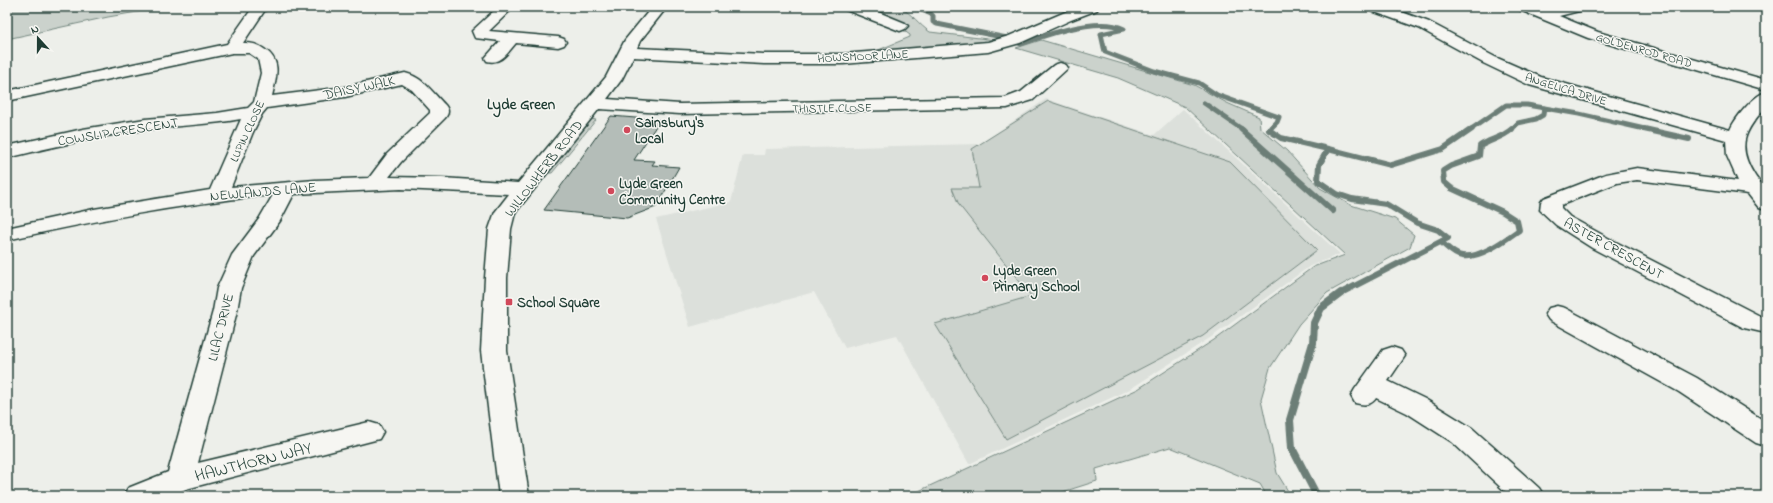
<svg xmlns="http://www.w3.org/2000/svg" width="1773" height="503" viewBox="0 0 1773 503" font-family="'Indie Flower',sans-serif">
  <rect width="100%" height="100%" fill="#edefea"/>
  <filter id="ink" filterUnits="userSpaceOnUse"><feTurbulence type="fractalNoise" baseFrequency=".025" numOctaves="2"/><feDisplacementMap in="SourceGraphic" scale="8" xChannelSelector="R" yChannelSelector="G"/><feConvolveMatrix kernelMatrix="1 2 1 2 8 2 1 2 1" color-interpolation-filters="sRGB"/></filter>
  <g filter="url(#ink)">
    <path fill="#dce0db" d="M1046,99L1154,135L1183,109L1340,254L1310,266L1213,336L1130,389L969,464L897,335L845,348L814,292L690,327L656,219L731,202L743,155H764L765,149L980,144Z"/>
    <g fill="#cbd2cc" stroke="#758880">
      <path d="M7,7H166L108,17L7,39Z"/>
      <path d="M859,7C869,7 893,4 900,8C912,13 919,25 930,32L1004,41L876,51L910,37V35L903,30L905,26Z"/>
      <path d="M1041,40L1194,85L1227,103L1259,117L1260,128L1287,151L1320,188L1351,205L1395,219L1414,235L1410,247L1327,293L1299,324L1270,368L1261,399L1277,473L1291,496H1267L1260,484L1170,447L1096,469L1097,481L1050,496H908L1138,389L1214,340L1313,267L1345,255L1185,107L1118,78L1016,48Z"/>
      <path d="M1048,101L1230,162L1317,250L1203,336L1006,439L935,324L1031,296L959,205L952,188H979L972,149Z"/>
      <path d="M591,119L596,120L552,173H548Z"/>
    </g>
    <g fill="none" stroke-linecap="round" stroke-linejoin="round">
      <g stroke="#6c7e77" stroke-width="5">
        <path d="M915,7L931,14L933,16V22L937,24L1007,38L1021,44C1045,35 1100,16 1124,29L1101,34L1105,52L1154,71L1199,83L1217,95L1279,117L1277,122L1269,130"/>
        <path d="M1204,103L1243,130"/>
        <path d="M1470,130L1506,105H1527L1579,114L1649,130"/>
        <path d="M1511,130L1518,123L1536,119L1543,115L1544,108"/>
      </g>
      <g stroke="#6c7e77" stroke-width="6">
        <path d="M1241,129L1333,211"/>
        <path d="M1270,129L1269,130L1281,138L1328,149L1319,165L1318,181L1337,194L1352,199L1386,204L1417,223L1438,230L1448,238L1339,294"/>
        <path d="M1644,129L1689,139"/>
        <path d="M1328,149L1391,165L1443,149L1472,129"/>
        <path d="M1441,242C1447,247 1454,255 1462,256C1480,259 1505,240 1519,230L1517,221L1503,212L1451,188L1444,182L1443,171L1451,166L1479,156L1480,146C1491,139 1502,138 1512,129"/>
      </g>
      <path stroke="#6c7e77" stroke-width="8" d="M1317,496L1292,448L1290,420L1313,343L1314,323L1321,308L1341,293"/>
    </g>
    <path fill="#b4bdb8" stroke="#1f3d34" d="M611,116L660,120L634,160L655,161L652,165L679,167L656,207L627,218L544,210Z"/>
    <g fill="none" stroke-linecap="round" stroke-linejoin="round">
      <defs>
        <g id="minor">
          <path d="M253,7H267L243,43C252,43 257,44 264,49C283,61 276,78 272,96L345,87L405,73C423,77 433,93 445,105C449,110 449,113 445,118L401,162L389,177L442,178L518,183L606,77L625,40L652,7H667L640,41L637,48L764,54H843L988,42L1009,36L1077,7H1099L1097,10L1071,20L1020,43L988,52L843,64H764L633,57L622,79L607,99L680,104L1005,98L1021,92L1054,65L1060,63L1066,65L1068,68L1033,100L1007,108L680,114L599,109L515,213L511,229L507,278V351L529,496H499L481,351L485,278L489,229L495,212L509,194L401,189L294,194L280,221L254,256L241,288L237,311L198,463L369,422L379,425L383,432L379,439L186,489L169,496H123L128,488L168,472L213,311L217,288L232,255L259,219L273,195C183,203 95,221 7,240V228L94,209L210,190L241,119C209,125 177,125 144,130C98,136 53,147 7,158V146L83,129L145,119L217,113L248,108L254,102L261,73L258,59L249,53H232L7,101V91L227,44ZM402,84L412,90L430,110V113L387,154L369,178L315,180L231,187L253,132L262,114L267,108L345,97Z"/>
          <path d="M498,7H514L489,31L558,37L564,39L566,42L564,45L558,47L516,43C508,52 501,65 487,61L485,58L500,41L475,38L472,31Z"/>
          <path d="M844,7H866L905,23L908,26L905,29L900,31L895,29L846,10Z"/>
          <path d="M1367,7H1388L1429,22L1495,57L1541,77L1730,130C1735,118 1754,95 1766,92V107C1744,131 1736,146 1755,176C1758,181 1765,186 1766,191C1768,197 1766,205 1766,210L1759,208L1748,194L1637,180L1617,183L1561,205V208L1570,217L1608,238L1760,316L1766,317V333L1744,328L1592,248L1556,225L1540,210L1541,202L1544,198L1606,174L1637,168L1738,181L1727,156L1726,140L1529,85L1483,63L1419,28L1369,10Z"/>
          <path d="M1518,7H1538L1546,10L1559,7H1585L1583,10L1559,16L1598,32L1766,80V90L1588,38L1520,10Z"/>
          <path d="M1557,306L1565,308L1697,378L1766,422V446L1756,443L1679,392L1549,320L1545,314L1549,308Z"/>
          <path d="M1392,347L1401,350L1405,356L1388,381L1425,399L1472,428L1539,488L1544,496H1510L1452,442L1407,413L1376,398C1371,406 1363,405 1355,403L1351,396L1355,389L1383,350Z"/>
        </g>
      </defs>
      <use href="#minor" stroke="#1f3d34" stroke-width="3"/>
      <use href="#minor" fill="#f6f6f2" fill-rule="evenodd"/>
    </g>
  </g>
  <g fill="#d1495b" stroke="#f6f6f2" stroke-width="1.5">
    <circle cx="627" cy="130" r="4"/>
    <circle cx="611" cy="191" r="4"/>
    <circle cx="985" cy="278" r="4"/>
    <rect x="505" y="298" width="8" height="8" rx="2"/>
  </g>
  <g text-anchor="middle" stroke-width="3" stroke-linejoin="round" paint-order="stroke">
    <g font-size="12" fill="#1f3d34" stroke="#f6f6f2">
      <text transform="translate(1644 50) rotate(16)" y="4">GOLDENROD ROAD</text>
      <text transform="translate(863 56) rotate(-3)" y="4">HOWSMOOR LANE</text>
      <text transform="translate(1566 89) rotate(17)" y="4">ANGELICA DRIVE</text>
      <text transform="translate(832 108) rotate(-1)" y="4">THISTLE CLOSE</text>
      <text transform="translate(247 131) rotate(-65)" y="4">LUPIN CLOSE</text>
    </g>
    <g font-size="14" fill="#1f3d34" stroke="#f6f6f2">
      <text transform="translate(359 87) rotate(-12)" y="5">DAISY WALK</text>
      <text transform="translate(118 131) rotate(-9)" y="5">COWSLIP CRESCENT</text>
      <text transform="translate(543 168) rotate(-52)" y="5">WILLOWHERB ROAD</text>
      <text transform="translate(263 191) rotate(-5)" y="5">NEWLANDS LANE</text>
      <text transform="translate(1614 248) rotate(29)" y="5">ASTER CRESCENT</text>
      <text transform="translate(220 327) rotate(-76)" y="5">LILAC DRIVE</text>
    </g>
    <g font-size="14" font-weight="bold" fill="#1f3d34" stroke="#f6f6f2" text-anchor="start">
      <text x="635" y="127">Sainsbury's<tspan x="635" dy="16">Local</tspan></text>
      <text x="619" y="188">Lyde Green<tspan x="619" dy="16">Community Centre</tspan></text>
      <text x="993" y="275">Lyde Green<tspan x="993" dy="16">Primary School</tspan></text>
      <text x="517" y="307">School Square</text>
    </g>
    <g font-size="15" font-weight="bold" fill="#1f3d34" stroke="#f6f6f2">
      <text x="521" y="109">Lyde Green</text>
    </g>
    <g font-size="17" fill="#1f3d34" stroke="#f6f6f2">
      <text transform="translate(253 461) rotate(-14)" y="6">HAWTHORN WAY</text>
    </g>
  </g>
  <rect width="1773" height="503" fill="none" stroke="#f6f6f2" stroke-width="24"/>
  <rect x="12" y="12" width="1749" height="479" fill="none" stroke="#1f3d34" stroke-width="1.5" filter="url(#ink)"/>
  <g transform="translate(38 38) rotate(339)" stroke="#f6f6f2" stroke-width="3" paint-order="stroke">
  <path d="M0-3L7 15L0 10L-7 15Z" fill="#1f3d34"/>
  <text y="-6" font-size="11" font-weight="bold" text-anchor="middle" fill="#1f3d34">N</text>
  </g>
</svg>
